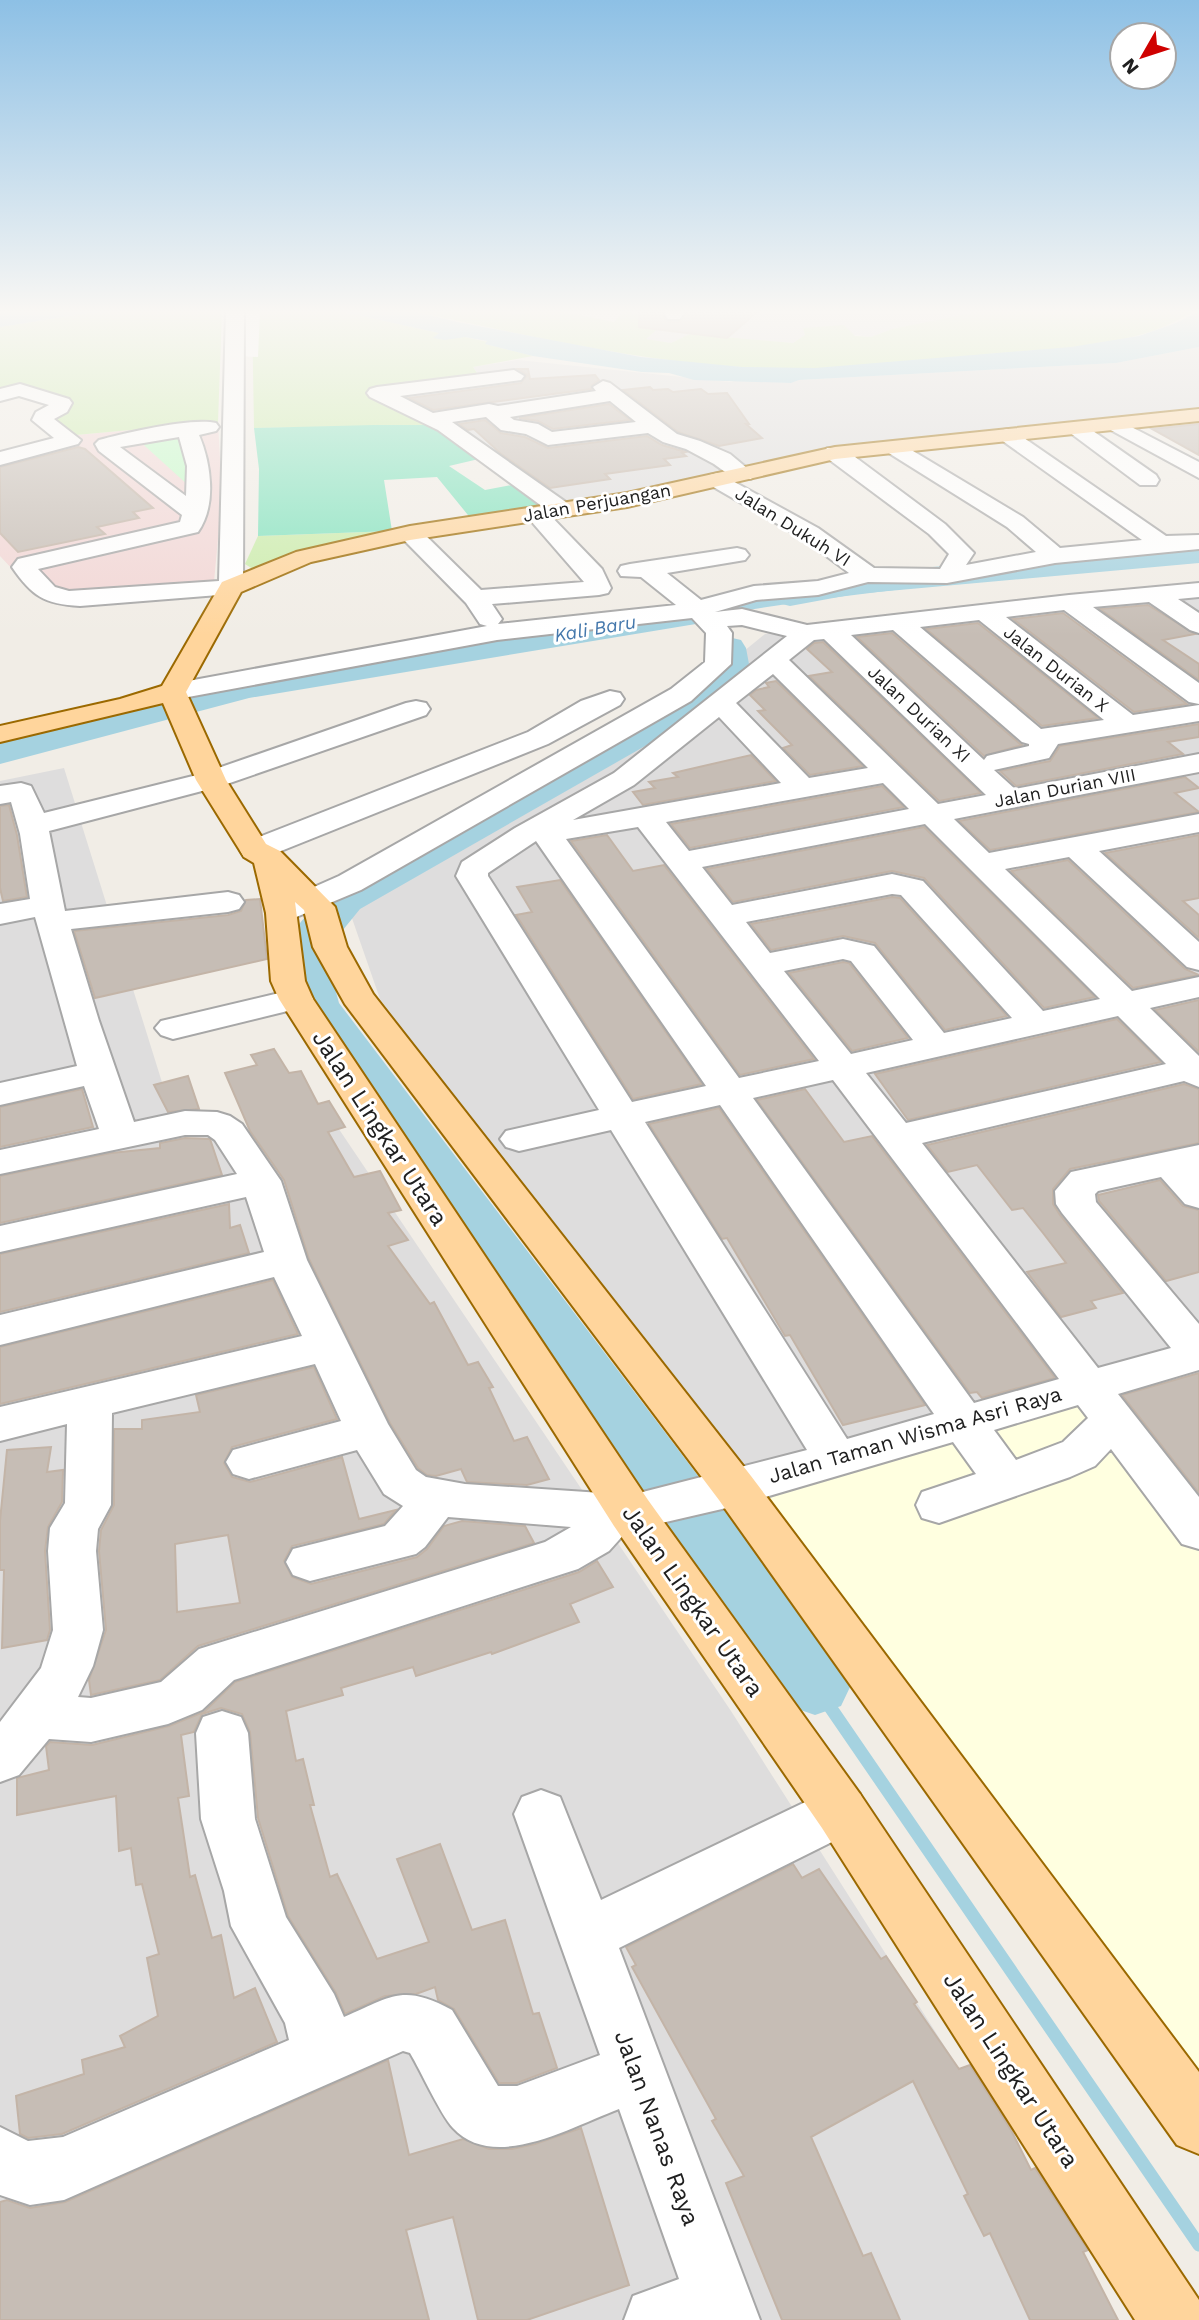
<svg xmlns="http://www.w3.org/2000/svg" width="1199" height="2320" viewBox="0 0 1199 2320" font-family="'Work Sans',sans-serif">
  <rect width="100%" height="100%" fill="#f1ede6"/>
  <g fill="#dedddd">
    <path d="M632,311H981L892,329L871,337L803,328L805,335L793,343L690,334L671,343L645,339L668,319Z"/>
    <path d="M1199,347V407L1015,428L554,508L439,425L373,393L481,378L473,367L518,360L730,382L738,380L790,383L799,380L1116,363Z"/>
    <path d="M1199,587V2092L380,999L346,901L684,700L765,634L823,623Z"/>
    <path d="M64,768L180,1140L281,1120L324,1107L731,1711L1119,2320H0V781Z"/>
  </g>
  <path fill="#f2d6d5" d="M218,422L222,495L213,593L102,604H59L33,591L0,556V462L76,445V435Z"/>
  <path fill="#ffffe0" d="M1089,1385L1199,1531V2121L735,1488Z"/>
  <g fill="#caecaa">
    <path d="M141,311H222L218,422L76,435L53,420L56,414L71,404L0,391V327L88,313Z"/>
    <path d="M252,311H339L439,333L434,338L465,337L488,342L486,344L533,356L473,367L481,379L374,393L439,425L254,428Z"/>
    <path d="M413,311H501L521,315C542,304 590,318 614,322L624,311L669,319L646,339L671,343L690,334L793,343L805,335L803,328L844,325L855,336L871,337L892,329L981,311H1194C1138,347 1065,348 1000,353C915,361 827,373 741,367C630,360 521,334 413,311Z"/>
    <path d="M392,531L256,571L245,564L258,536Z"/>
  </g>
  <path fill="#c2fcc7" d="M186,429L200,496L135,437Z"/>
  <path fill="#81e2bd" d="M374,425H439L483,458L449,466L485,490L517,484L552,508L472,520L437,477L384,480L392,531L258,536L259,469L254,428Z"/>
  <g fill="#a5d2e0">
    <path d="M17,311H141L88,313L0,327V313Z"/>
    <path d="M339,311H413L457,322L641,357L742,367L815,368L1071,347L1139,336L1176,323L1199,311V347L1116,363L799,380L791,383L694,380L669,373L642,372L533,356L485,344L487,341L465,337L445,340L433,338L439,333Z"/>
    <path d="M1199,555V561C1034,575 874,588 711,616L699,609L818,588Z"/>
  </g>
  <path fill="#fff" d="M225,311H260L258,357L225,355Z"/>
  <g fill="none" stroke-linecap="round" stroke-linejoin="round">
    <path stroke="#a5d2e0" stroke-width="13" d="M815,1685L1199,2245"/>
    <g fill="#a5d2e0" fill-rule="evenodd">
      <path d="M1199,543V563L855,594L790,606L778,603L773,596L778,589L855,574Z"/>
      <path d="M695,603L708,606L713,614L708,622L249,698L0,764V740L247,676Z"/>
      <path d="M728,637L741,640L746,648L749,664L694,718L360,909L325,952L339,1003L841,1664L851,1685L841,1706L815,1715L789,1706L298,1014L291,1004L277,951L328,889L666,702L711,661L710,648L715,640Z"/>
    </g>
  </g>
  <g fill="#c6bdb5" stroke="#c3b4a7" stroke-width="2" fill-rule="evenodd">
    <path d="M639,311H664L663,317L668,322H680L688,311H758L727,338L639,327Z"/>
    <path d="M518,369H528L530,379L595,375L599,380L592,385L591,389L433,410L409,398L521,383L527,375Z"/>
    <path d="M650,387L653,390L668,389L673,392L701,389L708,394L727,393L749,424H746L762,438L719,446L678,432L623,390Z"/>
    <path d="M609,404L630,420L553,429L538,421L519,418Z"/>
    <path d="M485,420L501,433L525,437L548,448L647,436L662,445L686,452L682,453L686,456L664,459L670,465L605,474L610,479L550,488L500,453L474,429L468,430L459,424Z"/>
    <path d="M1199,424V455L1152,429Z"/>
    <path d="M78,447L85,449L153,508L133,512L139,518L97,527L105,534L18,552L0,533V467Z"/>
    <path d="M1148,605L1195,634L1163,640L1199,664V680L1100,609Z"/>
    <path d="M1063,613L1187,704L1134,712L1013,619Z"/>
    <path d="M978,623L1098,718L1042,726L926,629Z"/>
    <path d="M892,633L1020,744L1022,745L984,756L857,637Z"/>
    <path d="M823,642L981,793L939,801L809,676L832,672L807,649L814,643Z"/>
    <path d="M776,681L863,766L810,775L783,748L792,745L758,711L765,710L750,695L756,690L769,687L766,683Z"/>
    <path d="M1199,724V737L1168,742L1183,754L1016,786L1000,771L1050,761L1060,746Z"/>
    <path d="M751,755L776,781L643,805L633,792L655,788L649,782L678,777L673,773Z"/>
    <path d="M1185,777L1199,788L1175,793L1199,812L990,850L959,821Z"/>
    <path d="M882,786L904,807L690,848L671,824Z"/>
    <path d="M9,805L17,835L27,897L3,901L0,888V806Z"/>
    <path d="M924,827L1095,997L1044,1008L924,878L892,871L733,902L707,869Z"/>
    <path d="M607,835L633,871L664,865L814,1059L740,1075L571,841Z"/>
    <path d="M1199,835V898L1183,901L1199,915V938L1105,853Z"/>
    <path d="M1068,860L1185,969L1199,975L1133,988L1011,871Z"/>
    <path d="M560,880L702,1084L633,1099L516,915L532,912L517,887Z"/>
    <path d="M892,897L900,898L1007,1016L945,1030L875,943L843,936L771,950L751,924Z"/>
    <path d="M260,899L267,959L95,998L74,931L228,915L241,911L246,900Z"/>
    <path d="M843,962L849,963L908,1038L852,1051L789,973Z"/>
    <path d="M1199,1000V1052L1155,1010Z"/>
    <path d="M1117,1019L1161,1062L908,1120L875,1074Z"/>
    <path d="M274,1049L289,1073L301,1071L318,1104L329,1101L345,1127L328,1132L354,1177L380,1171L401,1210L388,1213L408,1240L388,1246L430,1304L434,1302L468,1365L478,1362L493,1387L489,1388L514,1441L527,1437L549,1479L527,1485L467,1482L461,1469L436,1476L427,1475L418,1468L390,1423L309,1259L284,1180L250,1131L225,1073L257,1065L251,1055Z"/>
    <path d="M188,1076L199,1109L168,1112L154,1085Z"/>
    <path d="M1184,1084L1199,1089V1143L1070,1169L1053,1189V1204L1060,1215L1123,1293L1091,1301L1096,1308L1061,1317L1027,1272L1066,1263L1043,1233L1023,1208L1012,1210L977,1165L948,1172L927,1145Z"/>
    <path d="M82,1089L93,1127L0,1147V1107Z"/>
    <path d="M805,1089L844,1142L872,1136L1055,1378L982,1398L977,1392L970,1393L757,1100Z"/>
    <path d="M719,1108L925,1405L843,1425L790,1335L785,1336L727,1238L722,1239L649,1124Z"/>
    <path d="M185,1138L210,1139L222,1175L0,1223V1176L111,1153L160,1148V1143Z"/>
    <path d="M1160,1180L1183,1206L1199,1210V1272L1166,1281L1099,1201L1098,1195Z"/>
    <path d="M229,1204L230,1228L240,1225L249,1253L0,1312V1254Z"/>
    <path d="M273,1280L298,1334L0,1404V1347Z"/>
    <path d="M314,1367L337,1419L232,1447L224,1463L232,1477L250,1482L342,1457L359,1519L396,1510L384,1524L292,1546L284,1561L292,1577L311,1584L417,1557L427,1549L444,1526L462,1521L525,1526L534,1543L198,1646L160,1680L91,1695L89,1680L106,1630L99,1551L101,1530L114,1505V1429H142V1420L200,1412L196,1395ZM228,1535L240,1603L177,1612L175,1544Z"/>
    <path d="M1199,1373V1493L1122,1395Z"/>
    <path d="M51,1447L47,1472L63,1470L62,1502L48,1527L45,1551L50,1630L47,1640L2,1648L4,1570H0V1521L7,1450Z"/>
    <path d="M597,1561L613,1587L570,1604L579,1622L492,1654L491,1652L416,1676L413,1667L341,1688L343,1695L286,1711L296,1761L303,1759L314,1805H310L330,1877L337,1874L377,1959L429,1942L397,1859L440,1844L472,1930L505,1920L533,2014L539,2013L557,2068L517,2083H499L454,2009L438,2000L435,1987L416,1994L385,1996L345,2014L336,1993L288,1916L258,1818L250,1732L242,1714L221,1708L202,1714L194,1732L181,1735L189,1796L178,1798L190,1877L195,1875L212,1938L221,1935L234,1998L255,1988L277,2042L62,2134L28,2138L20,2134L16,2096L84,2074L82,2060L125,2047L120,2036L158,2016L147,1958L159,1954L142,1884L136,1885L131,1848L119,1851L116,1796L17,1815V1778L49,1770L46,1746L50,1742L92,1745L169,1726L204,1712L235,1682L579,1572Z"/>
    <path d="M793,1864L802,1878L819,1869L881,1959L886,1956L917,2002L914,2004L959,2069L970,2065L1011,2130L1031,2170L1035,2168L1088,2250L1083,2252L1118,2320H1030L990,2233L984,2236L964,2196L968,2194L913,2081L811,2137L863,2256L871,2253L900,2320H782L726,2183L744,2176L712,2121L716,2119L632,1967L636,1965L626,1947Z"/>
    <path d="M388,2060L409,2155L463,2139L489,2149H512L535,2144L581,2128L629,2285L527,2320H478L453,2217L406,2230L429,2320H0V2202L7,2200L30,2208L65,2202Z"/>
  </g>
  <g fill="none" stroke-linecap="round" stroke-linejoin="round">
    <defs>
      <g id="minor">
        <path d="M226,311H244L243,587L240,592L231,594L80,606C44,604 32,596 12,567L18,559L180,522L182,515L99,451L95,444L99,440C124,433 193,417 216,423L219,427L216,431L199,435C211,463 217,505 198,532L38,569L55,587L69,591L219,581ZM179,437L187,466L186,496L120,447Z"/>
        <path d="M667,311H685L680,319H668L665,315Z"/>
        <path d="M514,370L524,376L521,380L400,396L433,413L489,404L498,406L596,391L593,387L603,381L610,383L677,434L700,441L730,454L754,474L751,479H735L714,464L686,449L663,442L648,433L548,445L526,434L501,430L486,417L452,422L570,505L573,510L570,515H554L438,430L370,397L367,393L370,389L377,387ZM610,401L636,422L552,432L538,424L514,420L510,417Z"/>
        <path d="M20,384L69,399L72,403L67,412L54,419L81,440L78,444L0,465V452L54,438L32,420L36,412L49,405L19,396L0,401V389Z"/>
        <path d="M1114,418L1199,462V478L1107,428L1104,424L1107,420Z"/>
        <path d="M1076,422L1083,424L1156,475L1159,480L1156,485H1140L1069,432L1066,428L1069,424Z"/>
        <path d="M1007,429L1014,431L1166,536L1199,535V549L1055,563L947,583L868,582L818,595L756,600L715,612L742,609L807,625L1069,595L1199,583V597L1178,599L1199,613V633L1190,630L1149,602L1093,607L1199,683V704L1189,702L1064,610L1006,617L1133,715L1199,705V721L1058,744L1049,758L994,770L1015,789L1199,754V772L954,819L989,853L1199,814V832L1099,851L1199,942V970L1187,967L1069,857L1005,869L1132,991L1199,977V997L1150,1008L1199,1056V1087L1184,1081L922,1143L1098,1368L1171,1348L1062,1213L1056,1204L1055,1191L1071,1172L1199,1145V1208L1185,1204L1161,1177L1098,1191L1095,1194L1096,1202L1199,1324V1370L1118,1394L1199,1497V1549L1182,1544L1111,1449L1095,1466L1070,1477L939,1523L922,1518L916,1505L922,1492L976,1474L953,1442L735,1506L627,1531L609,1551L578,1569L234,1680L202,1710L168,1724L91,1742L49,1739L19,1775L0,1782V1722L41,1668L53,1630L48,1551L50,1528L65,1503L67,1424L0,1441V1407L302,1336L274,1277L0,1345V1315L264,1252L246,1197L0,1252V1226L237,1174L215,1140L208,1135H185L0,1174V1150L99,1129L84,1086L0,1105V1083L77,1066L35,917L0,924V904L30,899L20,834L11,802L0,804V786L21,783L31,786L44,813L201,774L406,703L416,701L426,703L430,709L426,715L221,786L49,831L65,911L228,892L239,895L244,902L239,909L228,912L71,929L99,1021L134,1122L185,1111L217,1112L230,1116L242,1124L281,1181L307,1260L388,1424L416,1470L426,1477L465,1484L631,1495L807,1450L611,1130L519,1151L506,1147L500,1139L506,1131L599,1110L456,876L462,862L515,828L614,773L787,636L742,625L727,626L732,633L731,664L691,701L361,890L282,923L271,920L266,913L271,906L339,876L671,689L705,662L706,633L692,618L497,640L172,700L162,698L158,692L162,686L172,684L487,626L480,624L466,603L402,538L398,533L402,528H418L481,590L584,582L525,514L528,509H544L602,569L611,588L608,593L599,595L492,604L502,619L498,624L676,605L641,577L621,576L618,571L621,566L630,564L737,548L745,550L749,555L745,560L667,573L701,600L754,586L818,581L849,573L802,538L710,485L707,480L710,475L718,473L818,528L874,568L940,569L949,554L929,534L827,458L824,453L827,448H843L945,524L974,553L966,565L1036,552L1007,527L884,450L880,446L884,442H898L1023,517L1060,548L1142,540L1000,439L997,435L1000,431ZM979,620L1104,720L1041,729L920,627ZM893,630L1022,742L1029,744V746L987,756L984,760L851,635ZM824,639L986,795L938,804L789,660L814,640ZM773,674L868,768L809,778L736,703ZM719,717L781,783L573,820L634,785ZM883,783L909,809L689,851L666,822ZM925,824L1100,999L1043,1011L923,881L892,874L732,905L702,867ZM638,827L819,1061L739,1078L566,839ZM536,841L706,1086L632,1102L488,876V873ZM892,894L901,895L1012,1018L944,1033L874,946L843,939L770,953L746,922ZM843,959L851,961L913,1040L851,1054L784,971ZM1118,1016L1166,1064L906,1123L866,1073ZM833,1080L1059,1379L974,1403L753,1098ZM720,1105L934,1414L847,1439L645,1122ZM315,1364L341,1421L233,1450L226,1462L233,1474L249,1479L357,1450L384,1494L403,1506L385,1526L293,1549L286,1562L293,1575L310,1581L416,1554L425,1547L448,1517L571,1527L545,1542L199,1649L161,1682L91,1698L78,1697L93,1666L103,1630L96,1551L98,1529L111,1505L112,1413ZM1078,1405L1088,1418L1063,1442L1016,1460L994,1430Z"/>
        <path d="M610,691L620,693L624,699L620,705L548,744L266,857L255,859L244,857L240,850L244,843L528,732L581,701Z"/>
        <path d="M296,989L308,992L313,999L308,1006L173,1039L161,1035L155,1028L161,1021Z"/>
        <path d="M222,1711L241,1717L248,1733L255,1819L286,1917L334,1994L344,2017C391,1997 402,1983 452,2010L498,2086H517L600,2055L514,1814L522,1797L541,1790L560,1797L601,1900L822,1794L841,1787L860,1794L868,1811L860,1828L619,1948L760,2320H624L633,2296L679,2279L619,2109C573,2126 494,2173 453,2128C440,2114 421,2071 410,2053L403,2051L64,2200L30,2205L0,2195V2127L28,2141L63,2137L289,2040L285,2023L231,1926L224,1891L201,1819L196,1733L203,1717Z"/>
      </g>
      <path id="major" d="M1199,409V421L835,459L627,507L410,540L311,562L241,592L186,692L226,780L266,844L280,851L335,907L347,947L373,994L751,1476L1199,2072V2154L1177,2145L719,1500L345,1004L313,947L304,910L295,902L305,981L313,999L648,1500L860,1794L1199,2300V2320H1135L822,1828L614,1526L279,999L271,981L266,913L254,863L244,857L196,780L163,703L0,742V726L120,699L162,686L222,582L296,552L410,526L627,493L835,447Z"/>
    </defs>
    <use href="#minor" stroke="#a7a7a7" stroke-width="4"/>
    <use href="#major" stroke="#9b6900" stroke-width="4"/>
    <use href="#minor" fill="#fff" fill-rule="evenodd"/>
    <use href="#major" fill="#ffd59c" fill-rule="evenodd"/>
  </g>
  <linearGradient id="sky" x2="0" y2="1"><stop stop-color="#8dc0e5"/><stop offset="0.49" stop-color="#f9f7f4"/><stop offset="1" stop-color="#f9f7f4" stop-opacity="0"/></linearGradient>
  <rect width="1199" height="636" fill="url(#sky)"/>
  <g text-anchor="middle" stroke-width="6" stroke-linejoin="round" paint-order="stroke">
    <g font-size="18" fill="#202020" stroke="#fff">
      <text transform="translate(597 503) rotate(-10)" y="6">Jalan Perjuangan</text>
      <text transform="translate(793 527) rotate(32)" y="6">Jalan Dukuh VI</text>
      <text transform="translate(1056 669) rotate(38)" y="6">Jalan Durian X</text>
      <text transform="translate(919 714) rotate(43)" y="6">Jalan Durian XI</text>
      <text transform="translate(1065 788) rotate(-11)" y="6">Jalan Durian VIII</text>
    </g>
    <g font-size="19" font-style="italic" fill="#4578ac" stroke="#fff">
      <text transform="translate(595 628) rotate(-10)" y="7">Kali Baru</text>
    </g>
    <g font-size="21" fill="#202020" stroke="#fff">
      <text transform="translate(915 1435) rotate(-16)" y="7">Jalan Taman Wisma Asri Raya</text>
    </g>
    <g font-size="24" fill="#202020" stroke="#fff">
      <text transform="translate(380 1128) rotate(57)" y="8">Jalan Lingkar Utara</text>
      <text transform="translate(693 1601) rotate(55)" y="8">Jalan Lingkar Utara</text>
      <text transform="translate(1011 2070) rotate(57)" y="8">Jalan Lingkar Utara</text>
      <text transform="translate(657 2128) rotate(70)" y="8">Jalan Nanas Raya</text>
    </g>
  </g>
  <g transform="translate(1143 56) rotate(231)"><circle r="33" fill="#ffffff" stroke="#a6a6a6" stroke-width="2"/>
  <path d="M0-5L12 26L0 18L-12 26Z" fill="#cf0100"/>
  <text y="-10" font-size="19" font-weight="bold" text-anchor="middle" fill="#202020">N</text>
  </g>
</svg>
